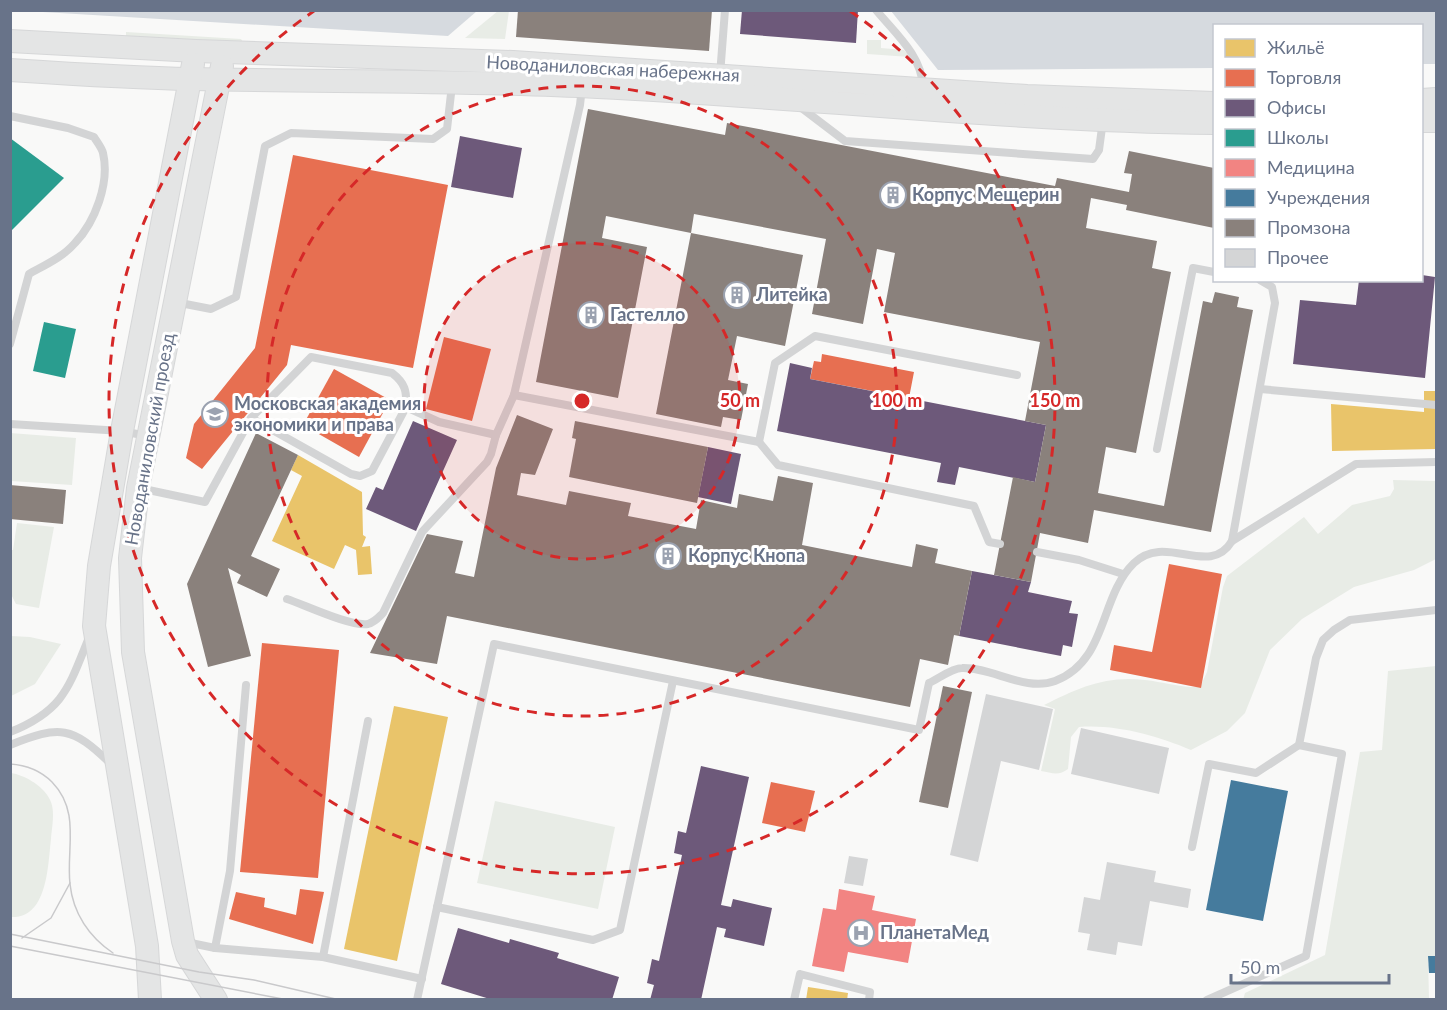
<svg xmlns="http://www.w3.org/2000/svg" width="1447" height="1010" viewBox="0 0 1447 1010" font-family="Lato,sans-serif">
  <rect width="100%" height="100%" fill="#f9f9f8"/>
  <g fill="#e8ece6">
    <path d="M498,11H509L505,39L465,38Z"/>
    <path d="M126,32L241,39L243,42L126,37Z"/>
    <path d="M867,40H881V48L904,50L910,57L867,54Z"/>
    <path d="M10,433L76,438L72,485L11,481Z"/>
    <path d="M1393,480L1436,481V559L1414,570L1354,587L1302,619L1270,650L1245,713L1227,731L1191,750C1158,736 1116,724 1079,727L1071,737L1068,769C1059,776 1052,773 1041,771L1055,709L1044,705C1078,688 1106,675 1145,680C1164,682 1181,688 1200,687L1207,672L1223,587L1227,576L1304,517L1318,534L1352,505L1390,496L1394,489Z"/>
    <path d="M17,523L54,527L39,608L16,604L11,594V550H13Z"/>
    <path d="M11,636L30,637L61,644L35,684L11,696Z"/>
    <path d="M1436,666V956H1428L1429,999L1243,1000L1245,993L1325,955L1360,752L1382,750L1388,671Z"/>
    <path d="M11,773C24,775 42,785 49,798C56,809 52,826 51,839C48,864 48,920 10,917Z"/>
    <path d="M495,801L615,827L598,909L477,883Z"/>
  </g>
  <g fill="#d6dadf">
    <path d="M26,11H477L448,36Z"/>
    <path d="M891,11H1436V64H1422V26H1214V68L938,70Z"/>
  </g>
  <g fill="#e9c46a">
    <path d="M1424,391H1436V449L1332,451L1331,404L1424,412Z"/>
    <path d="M298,455L362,492L363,535L366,537L362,547L370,546L372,574L358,575L356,550L345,545L334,569L272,541L302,476L291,470Z"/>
    <path d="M394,706L448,717L397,961L344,949Z"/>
    <path d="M808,987L848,993L847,1000H806Z"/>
  </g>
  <g fill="#e76f51">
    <path d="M293,155L448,185L413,368L291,345L287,365L202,469L186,458L194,424L255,348Z"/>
    <path d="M444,337L491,349L472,421L426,409Z"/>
    <path d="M822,354L914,372L909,398L810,379L814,361L821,362Z"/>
    <path d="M334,369L390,400L359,457L303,425Z"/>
    <path d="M1169,564L1222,574L1201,688L1110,670L1114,645L1152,652Z"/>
    <path d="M262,643L339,650L318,878L240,872Z"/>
    <path d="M771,782L815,791L805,832L762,823Z"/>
    <path d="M300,889L324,892L313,944L229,919L236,892L265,898L264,907L296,915Z"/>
  </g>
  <g fill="#6d597a">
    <path d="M742,10H858L856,43L740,34Z"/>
    <path d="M460,136L522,148L513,198L451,187Z"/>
    <path d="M1422,275L1435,277L1425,378L1293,364L1300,300L1356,305L1359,280H1422Z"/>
    <path d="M790,363L812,368L810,379L1046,425L1035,482L959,467L955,485L937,482L941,463L777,431Z"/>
    <path d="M413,421L457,440L416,531L366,509L376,487L383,490Z"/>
    <path d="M708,447L741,454L731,504L698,497Z"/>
    <path d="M972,571L1031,582L1028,592L1072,601L1069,613L1078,614L1072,647L1063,645L1061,656L959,636Z"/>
    <path d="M701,766L749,777L721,905L731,907L733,899L772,908L764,946L724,937L726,929L717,927L701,1000H650L654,985L647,983L652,959L659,961L682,855L674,853L678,831L686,833Z"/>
    <path d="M458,928L509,943L510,939L559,953L557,958L619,977L612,1000H493L441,984Z"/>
  </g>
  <g fill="#2a9d8f">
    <path d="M10,138L64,178L10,232Z"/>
    <path d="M44,322L76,329L65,378L33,371Z"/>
  </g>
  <path fill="#f28482" d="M839,889L875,896L872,910L916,919L908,963L848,952L844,972L812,966L823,908L836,910Z"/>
  <g fill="#457b9d">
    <path d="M1231,780L1288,791L1263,921L1206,910Z"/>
    <path d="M1428,956H1436V973H1429Z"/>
  </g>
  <g fill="#8a817c">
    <path d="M518,10H712L709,51L516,37Z"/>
    <path d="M588,109L725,135L727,123L1055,186L1057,178L1129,192L1132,174L1124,173L1129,151L1214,168V228L1126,210L1127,205L1091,198L1086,228L1157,241L1152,268L1171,272L1136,453L1106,447L1098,493L1164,506L1203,301L1212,303L1215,292L1239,297L1237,307L1253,310L1211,532L1094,510L1088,543L1040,533L1031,582L994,575L1013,477L1035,482L1046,425L1025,421L1040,342L884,312L895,253L877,249L863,324L812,314L826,239L694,214L691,233L606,216L602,238L647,247L618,398L536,382Z"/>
    <path d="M691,233L803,255L785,346L737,336L728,380L748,384L741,420L723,417L721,427L656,414Z"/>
    <path d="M517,415L553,429L535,475L521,473L517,495L566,505L569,491L631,503L628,516L696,529L701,500L737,508L739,494L773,501L778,476L813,483L802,545L912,567L916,544L938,549L935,563L972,571L959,636L954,635L948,665L920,659L910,707L447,616L437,664L370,653L427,534L463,541L455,573L474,577L496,468Z"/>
    <path d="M575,421L708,447L697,503L569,477L576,439L572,438Z"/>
    <path d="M256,433L298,455L251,556L280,569L267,597L237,583L241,575L228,568L251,656L208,667L187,584Z"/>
    <path d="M10,485L66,490L63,524L10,519Z"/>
    <path d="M943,686L972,692L948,808L919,802Z"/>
  </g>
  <g fill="#d4d5d6">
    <path d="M986,694L1053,709L1039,770L1001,761L978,862L950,855Z"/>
    <path d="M1081,728L1169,748L1159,794L1071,774Z"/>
    <path d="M849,856L868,859L863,886L844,883Z"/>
    <path d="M1107,862L1156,871L1154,882L1191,889L1188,908L1150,901L1142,946L1118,942L1116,955L1087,950L1090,934L1078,932L1084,897L1100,900Z"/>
  </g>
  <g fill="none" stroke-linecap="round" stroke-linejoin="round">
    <defs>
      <g id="secondary">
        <path d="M10,41L196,51L513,62L1027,96L1214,103"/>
        <path d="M10,70C71,74 131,78 192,79C327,82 462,80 598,87C803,97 1008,121 1214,123"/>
        <path d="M1422,100L1436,99"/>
        <path d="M1422,121H1436"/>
        <path d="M150,1000L147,946L94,626L99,566L122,431L193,64"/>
        <path d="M216,1000L187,955L183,941L133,652L130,558L138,488L222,66"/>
      </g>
    </defs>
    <use href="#secondary" stroke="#d6d7d8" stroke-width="24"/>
    <g stroke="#d3d4d5" stroke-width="8">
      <path d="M876,10C896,34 922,56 923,87"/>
      <path d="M720,75L725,10"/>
      <path d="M799,106L845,141L1093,159L1099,150L1103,120"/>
      <path d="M10,116L68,128L94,137C97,142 102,148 103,153C110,183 95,222 75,243C63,257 45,265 29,274L10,344"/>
      <path d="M175,302L211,309L236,297L265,146L291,133L433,139L447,129L452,85"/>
      <path d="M1260,389L1436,405"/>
      <path d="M514,395L759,442L778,465L974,506L989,542L1000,544"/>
      <path d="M251,418L351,474L360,476L372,471L406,407"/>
      <path d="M10,424L122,431L147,436"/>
      <path d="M759,442L775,363L815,336L1017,375"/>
      <path d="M1157,449L1193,268L1214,272"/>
      <path d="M139,488L205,502L251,418L311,357L392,373C405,383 407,391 406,407L439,422L496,435"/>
      <path d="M1232,541L1356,464L1436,462"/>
      <path d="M1037,552L1079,560L1123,574"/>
      <path d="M287,599C305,605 351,627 368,624C375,622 378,618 383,613L422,532L487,462L491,454L496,435L514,395L580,105L582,87"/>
      <path d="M10,732C65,710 69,686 90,635"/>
      <path d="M10,745C60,725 72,726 111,764"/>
      <path d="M1299,745L1316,658L1323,640L1334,630L1350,620L1436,610"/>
      <path d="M1192,847L1209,764L1256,773L1299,745L1342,754L1306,956L1207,1000"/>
      <path d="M437,907L593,940L620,930L673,681"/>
      <path d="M186,942L215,948L323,957L422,979"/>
      <path d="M215,948L230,871L246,685"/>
      <path d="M323,957L368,721"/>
      <path d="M417,1000L494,644L919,730L929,683C938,679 952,668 962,668C992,667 1025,692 1055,681C1108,661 1099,597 1134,563C1166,532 1209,579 1232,541L1275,303L1272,287L1260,280"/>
      <path d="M794,1000L800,974L870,992L869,1000"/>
    </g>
    <use href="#secondary" stroke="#e4e5e5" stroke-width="22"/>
    <g stroke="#c9c9cb" stroke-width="1.5">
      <path d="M10,764C26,765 41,771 52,782C81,812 66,848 70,884C73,913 89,937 113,953"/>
      <path d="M10,934L199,972L254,980L340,1000"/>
      <path d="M22,938L51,918L70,883"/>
      <path d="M10,946L288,1000"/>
    </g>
  </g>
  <circle cx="582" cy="401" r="158" fill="#d62828" fill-opacity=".12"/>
  <g fill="none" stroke="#d62828" stroke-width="3" stroke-dasharray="10 8">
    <circle cx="582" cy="401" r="158"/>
    <circle cx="582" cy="401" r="315"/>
    <path d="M850 11A473 473 0 1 1 314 11"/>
  </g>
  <defs>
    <symbol id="building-ring" viewBox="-11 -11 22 22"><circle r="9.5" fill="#fff" stroke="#9ba2b0" stroke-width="1.5"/><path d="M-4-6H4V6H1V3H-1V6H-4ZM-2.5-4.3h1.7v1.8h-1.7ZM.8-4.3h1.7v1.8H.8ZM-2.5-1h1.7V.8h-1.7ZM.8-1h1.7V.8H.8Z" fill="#9ba2b0"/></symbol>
    <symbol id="university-ring" viewBox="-11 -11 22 22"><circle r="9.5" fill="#fff" stroke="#9ba2b0" stroke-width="1.5"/><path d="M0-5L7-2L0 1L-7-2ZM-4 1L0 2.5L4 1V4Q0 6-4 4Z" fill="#9ba2b0"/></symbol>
    <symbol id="hospital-ring" viewBox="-11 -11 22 22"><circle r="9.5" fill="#fff" stroke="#9ba2b0" stroke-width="1.5"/><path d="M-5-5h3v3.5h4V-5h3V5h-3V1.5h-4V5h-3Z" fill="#9ba2b0"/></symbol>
  </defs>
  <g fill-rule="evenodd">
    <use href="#building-ring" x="878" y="180" width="30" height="30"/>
    <use href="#building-ring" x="722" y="280" width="30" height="30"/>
    <use href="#building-ring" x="576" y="300" width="30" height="30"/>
    <use href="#university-ring" x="200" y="399" width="30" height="30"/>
    <use href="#building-ring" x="653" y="541" width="30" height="30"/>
    <use href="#hospital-ring" x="846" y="918" width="30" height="30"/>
  </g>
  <g text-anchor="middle" stroke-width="6" stroke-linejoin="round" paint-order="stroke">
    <g font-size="18" fill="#687389" stroke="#fff">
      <text transform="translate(613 69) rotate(3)" y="6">Новоданиловская набережная</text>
      <text transform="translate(150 439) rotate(-80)" y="6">Новоданиловский проезд</text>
    </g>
    <g font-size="18" font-weight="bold" fill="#687389" stroke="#fff" text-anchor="start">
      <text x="912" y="201">Корпус Мещерин</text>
      <text x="756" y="301">Литейка</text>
      <text x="610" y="321">Гастелло</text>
      <text x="234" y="410">Московская академия<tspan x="234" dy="21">экономики и права</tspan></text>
      <text x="688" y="562">Корпус Кнопа</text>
      <text x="880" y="939">ПланетаМед</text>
    </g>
  </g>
  <circle cx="582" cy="401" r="9" fill="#d62828" stroke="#fff" stroke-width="3"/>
  <g font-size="18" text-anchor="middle" font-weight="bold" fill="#d62828" stroke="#fff" stroke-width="6" stroke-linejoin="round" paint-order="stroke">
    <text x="740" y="407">50 m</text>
    <text x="897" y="407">100 m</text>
    <text x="1055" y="407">150 m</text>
  </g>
  <rect width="1447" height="1010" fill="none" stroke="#687389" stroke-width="24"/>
  <rect x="1213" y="24" width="210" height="258" fill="#ffffff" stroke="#c3c7d0" stroke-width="1.5"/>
  <rect x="1225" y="39" width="30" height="18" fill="#e9c46a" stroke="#c3c7d0" stroke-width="1.5"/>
  <text x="1267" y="54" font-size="18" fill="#687389">Жильё</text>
  <rect x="1225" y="69" width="30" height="18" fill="#e76f51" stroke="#c3c7d0" stroke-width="1.5"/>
  <text x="1267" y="84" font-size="18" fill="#687389">Торговля</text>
  <rect x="1225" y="99" width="30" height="18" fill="#6d597a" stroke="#c3c7d0" stroke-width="1.5"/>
  <text x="1267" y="114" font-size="18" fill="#687389">Офисы</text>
  <rect x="1225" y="129" width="30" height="18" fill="#2a9d8f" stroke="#c3c7d0" stroke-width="1.5"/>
  <text x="1267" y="144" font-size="18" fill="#687389">Школы</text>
  <rect x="1225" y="159" width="30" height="18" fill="#f28482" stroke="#c3c7d0" stroke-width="1.5"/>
  <text x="1267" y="174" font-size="18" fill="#687389">Медицина</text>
  <rect x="1225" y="189" width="30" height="18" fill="#457b9d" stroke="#c3c7d0" stroke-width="1.5"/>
  <text x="1267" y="204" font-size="18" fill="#687389">Учреждения</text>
  <rect x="1225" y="219" width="30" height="18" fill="#8a817c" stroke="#c3c7d0" stroke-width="1.5"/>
  <text x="1267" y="234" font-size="18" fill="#687389">Промзона</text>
  <rect x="1225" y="249" width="30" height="18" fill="#d4d5d6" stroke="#c3c7d0" stroke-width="1.5"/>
  <text x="1267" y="264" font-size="18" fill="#687389">Прочее</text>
  <path d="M1231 974v9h158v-9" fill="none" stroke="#687389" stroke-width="3"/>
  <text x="1240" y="974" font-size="18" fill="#687389" stroke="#ffffff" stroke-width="4.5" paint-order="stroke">50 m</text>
</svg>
